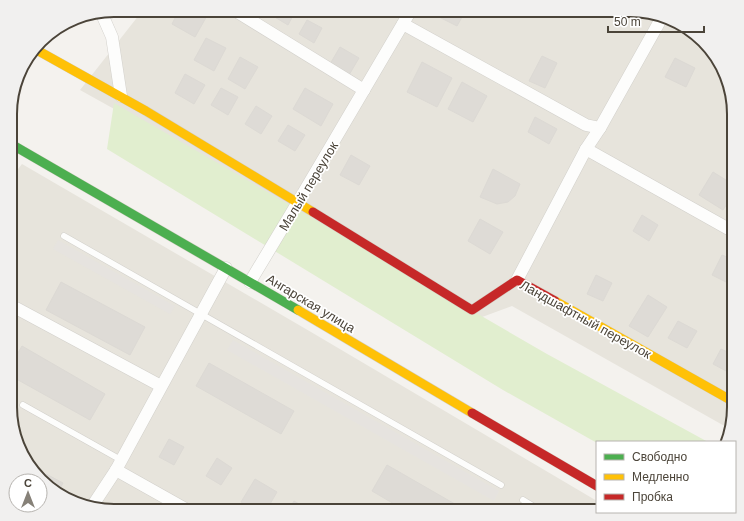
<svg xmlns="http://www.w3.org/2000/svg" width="744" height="521" viewBox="0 0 744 521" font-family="Arial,sans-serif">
  <rect width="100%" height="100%" fill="#f4f2ee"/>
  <g fill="#e7e4dc">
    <path d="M143,10H636L693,32L723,68L734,108V413L728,428L512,306L474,320L179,145L80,90Z"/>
    <path d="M22,164L311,332L597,501V511H108L51,489L24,459L11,420V178Z"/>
  </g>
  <path fill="#e1eecf" d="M114,103L547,354L708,442H597V443L503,390L107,149Z"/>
  <g fill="#e6e3df">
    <path d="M58,240L175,306L170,314L53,249Z"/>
    <path d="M233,340L499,491L494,501L227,350Z"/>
  </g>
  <g fill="#dedbd6" stroke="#dcd9d4">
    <path d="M179,10H202L208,14L195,37L172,24Z"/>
    <path d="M276,10H296L288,25L273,16Z"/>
    <path d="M440,10H466L457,26L437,16Z"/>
    <path d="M307,20L322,28L314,43L299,34Z"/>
    <path d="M206,38L226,48L214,71L194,60Z"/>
    <path d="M340,47L359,58L349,75L330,64Z"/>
    <path d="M542,56L557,63L545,88L529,81Z"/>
    <path d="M240,57L258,67L245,89L228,79Z"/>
    <path d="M675,58L695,68L686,87L665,77Z"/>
    <path d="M422,62L452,78L437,107L407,92Z"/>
    <path d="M185,74L205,85L194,104L175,93Z"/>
    <path d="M462,82L487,96L473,122L448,109Z"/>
    <path d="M221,88L238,97L228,115L211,105Z"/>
    <path d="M305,88L333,104L321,126L293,109Z"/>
    <path d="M256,106L272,116L261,134L245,124Z"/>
    <path d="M535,117L557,129L549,144L528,132Z"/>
    <path d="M288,125L305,135L295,151L278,141Z"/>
    <path d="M351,155L370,166L359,185L340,175Z"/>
    <path d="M493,169L520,184L515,196L508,202L497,204L480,197Z"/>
    <path d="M713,172L734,185V193L723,210L699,195Z"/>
    <path d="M642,215L658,225L649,241L633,231Z"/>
    <path d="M480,219L503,232L490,254L468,241Z"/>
    <path d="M722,255L734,260V281L732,285L712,275Z"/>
    <path d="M596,275L612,283L603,301L587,294Z"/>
    <path d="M61,282L145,327L130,355L46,310Z"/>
    <path d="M648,295L667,307L648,337L629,326Z"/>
    <path d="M678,321L697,331L687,348L668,338Z"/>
    <path d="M22,346L105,394L90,420L11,376V365Z"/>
    <path d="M721,349L734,355V367L730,373L713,364Z"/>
    <path d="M209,363L294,411L281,434L196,386Z"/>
    <path d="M169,439L184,447L174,465L159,457Z"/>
    <path d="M217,458L232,468L221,485L206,476Z"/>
    <path d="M387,465L401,473L467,511H406L372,491Z"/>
    <path d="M46,474L63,483L58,492L51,489L43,480Z"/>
    <path d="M255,479L277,492L266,511H256L241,502Z"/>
    <path d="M294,501L311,511H288Z"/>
  </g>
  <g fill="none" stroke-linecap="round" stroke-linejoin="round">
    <defs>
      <g id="lane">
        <path d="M64,236L501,485"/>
        <path d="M23,405L121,460"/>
        <path d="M523,500L541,511"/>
      </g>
      <g id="street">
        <path d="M234,10L364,90"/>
        <path d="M101,12L112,37L121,96"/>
        <path d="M403,24L586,125L600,128L661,19"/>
        <path d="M586,149L734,232"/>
        <path d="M517,280L586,149L600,128"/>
        <path d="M250,282L298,202L411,10"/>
        <path d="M16,308L161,386"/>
        <path d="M116,470L189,511"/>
        <path d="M93,505L116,470L226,268"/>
      </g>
      <path id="fast" d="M11,144L298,310"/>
      <g id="slow">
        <path d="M35,49L146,111L313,212"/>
        <path d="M555,301L734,402"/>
        <path d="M298,310L472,413"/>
      </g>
      <g id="jam">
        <path d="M313,212L472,310L517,280L555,301"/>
        <path d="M472,413L597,486"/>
      </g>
    </defs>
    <use href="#lane" stroke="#d2d0cb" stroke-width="7"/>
    <use href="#street" stroke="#d2d0cb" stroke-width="13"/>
    <use href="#fast" stroke="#d3cfc5" stroke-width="10"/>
    <use href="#slow" stroke="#d3cfc5" stroke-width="10"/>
    <use href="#jam" stroke="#d3cfc5" stroke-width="10"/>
    <use href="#lane" stroke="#fdfdfc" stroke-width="6"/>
    <use href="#street" stroke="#fdfdfc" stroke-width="12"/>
    <use href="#fast" stroke="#4caf50" stroke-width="9"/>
    <use href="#slow" stroke="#ffc107" stroke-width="9"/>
    <use href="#jam" stroke="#c62828" stroke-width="9"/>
  </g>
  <g text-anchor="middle" stroke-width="3.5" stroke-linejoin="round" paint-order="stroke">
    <g font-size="13" fill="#4b4439" stroke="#fff">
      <text transform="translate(308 186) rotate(-59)" y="5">Малый переулок</text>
      <text transform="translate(311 303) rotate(31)" y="5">Ангарская улица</text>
      <text transform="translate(586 319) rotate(29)" y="5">Ландшафтный переулок</text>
    </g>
  </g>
  <path d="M0 0H744V521H0ZM114 17H630A97 97 0 0 1 727 114V407A97 97 0 0 1 630 504H114A97 97 0 0 1 17 407V114A97 97 0 0 1 114 17Z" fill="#f1f0ef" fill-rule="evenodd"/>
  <path fill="none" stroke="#4b4439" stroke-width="2" d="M114 17H630A97 97 0 0 1 727 114V407A97 97 0 0 1 630 504H114A97 97 0 0 1 17 407V114A97 97 0 0 1 114 17Z"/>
  <rect x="596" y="441" width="140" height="72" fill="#ffffff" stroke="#b7b4b0"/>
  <rect x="604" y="454" width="20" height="6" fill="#4caf50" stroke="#b7b4b0"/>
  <text x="632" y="461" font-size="12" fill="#4b4439">Свободно</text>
  <rect x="604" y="474" width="20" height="6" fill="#ffc107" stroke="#b7b4b0"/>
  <text x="632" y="481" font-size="12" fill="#4b4439">Медленно</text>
  <rect x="604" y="494" width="20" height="6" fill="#c62828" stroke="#b7b4b0"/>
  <text x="632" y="501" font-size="12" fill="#4b4439">Пробка</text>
  <g transform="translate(28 493)"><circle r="19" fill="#ffffff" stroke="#b7b4b0"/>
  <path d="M0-3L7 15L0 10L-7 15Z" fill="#868178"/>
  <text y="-6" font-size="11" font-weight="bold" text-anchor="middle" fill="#4b4439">С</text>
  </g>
  <path d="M608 26v6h96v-6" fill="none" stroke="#4b4439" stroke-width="2"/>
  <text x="614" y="26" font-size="12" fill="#4b4439" stroke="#ffffff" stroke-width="3" paint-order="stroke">50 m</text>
</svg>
